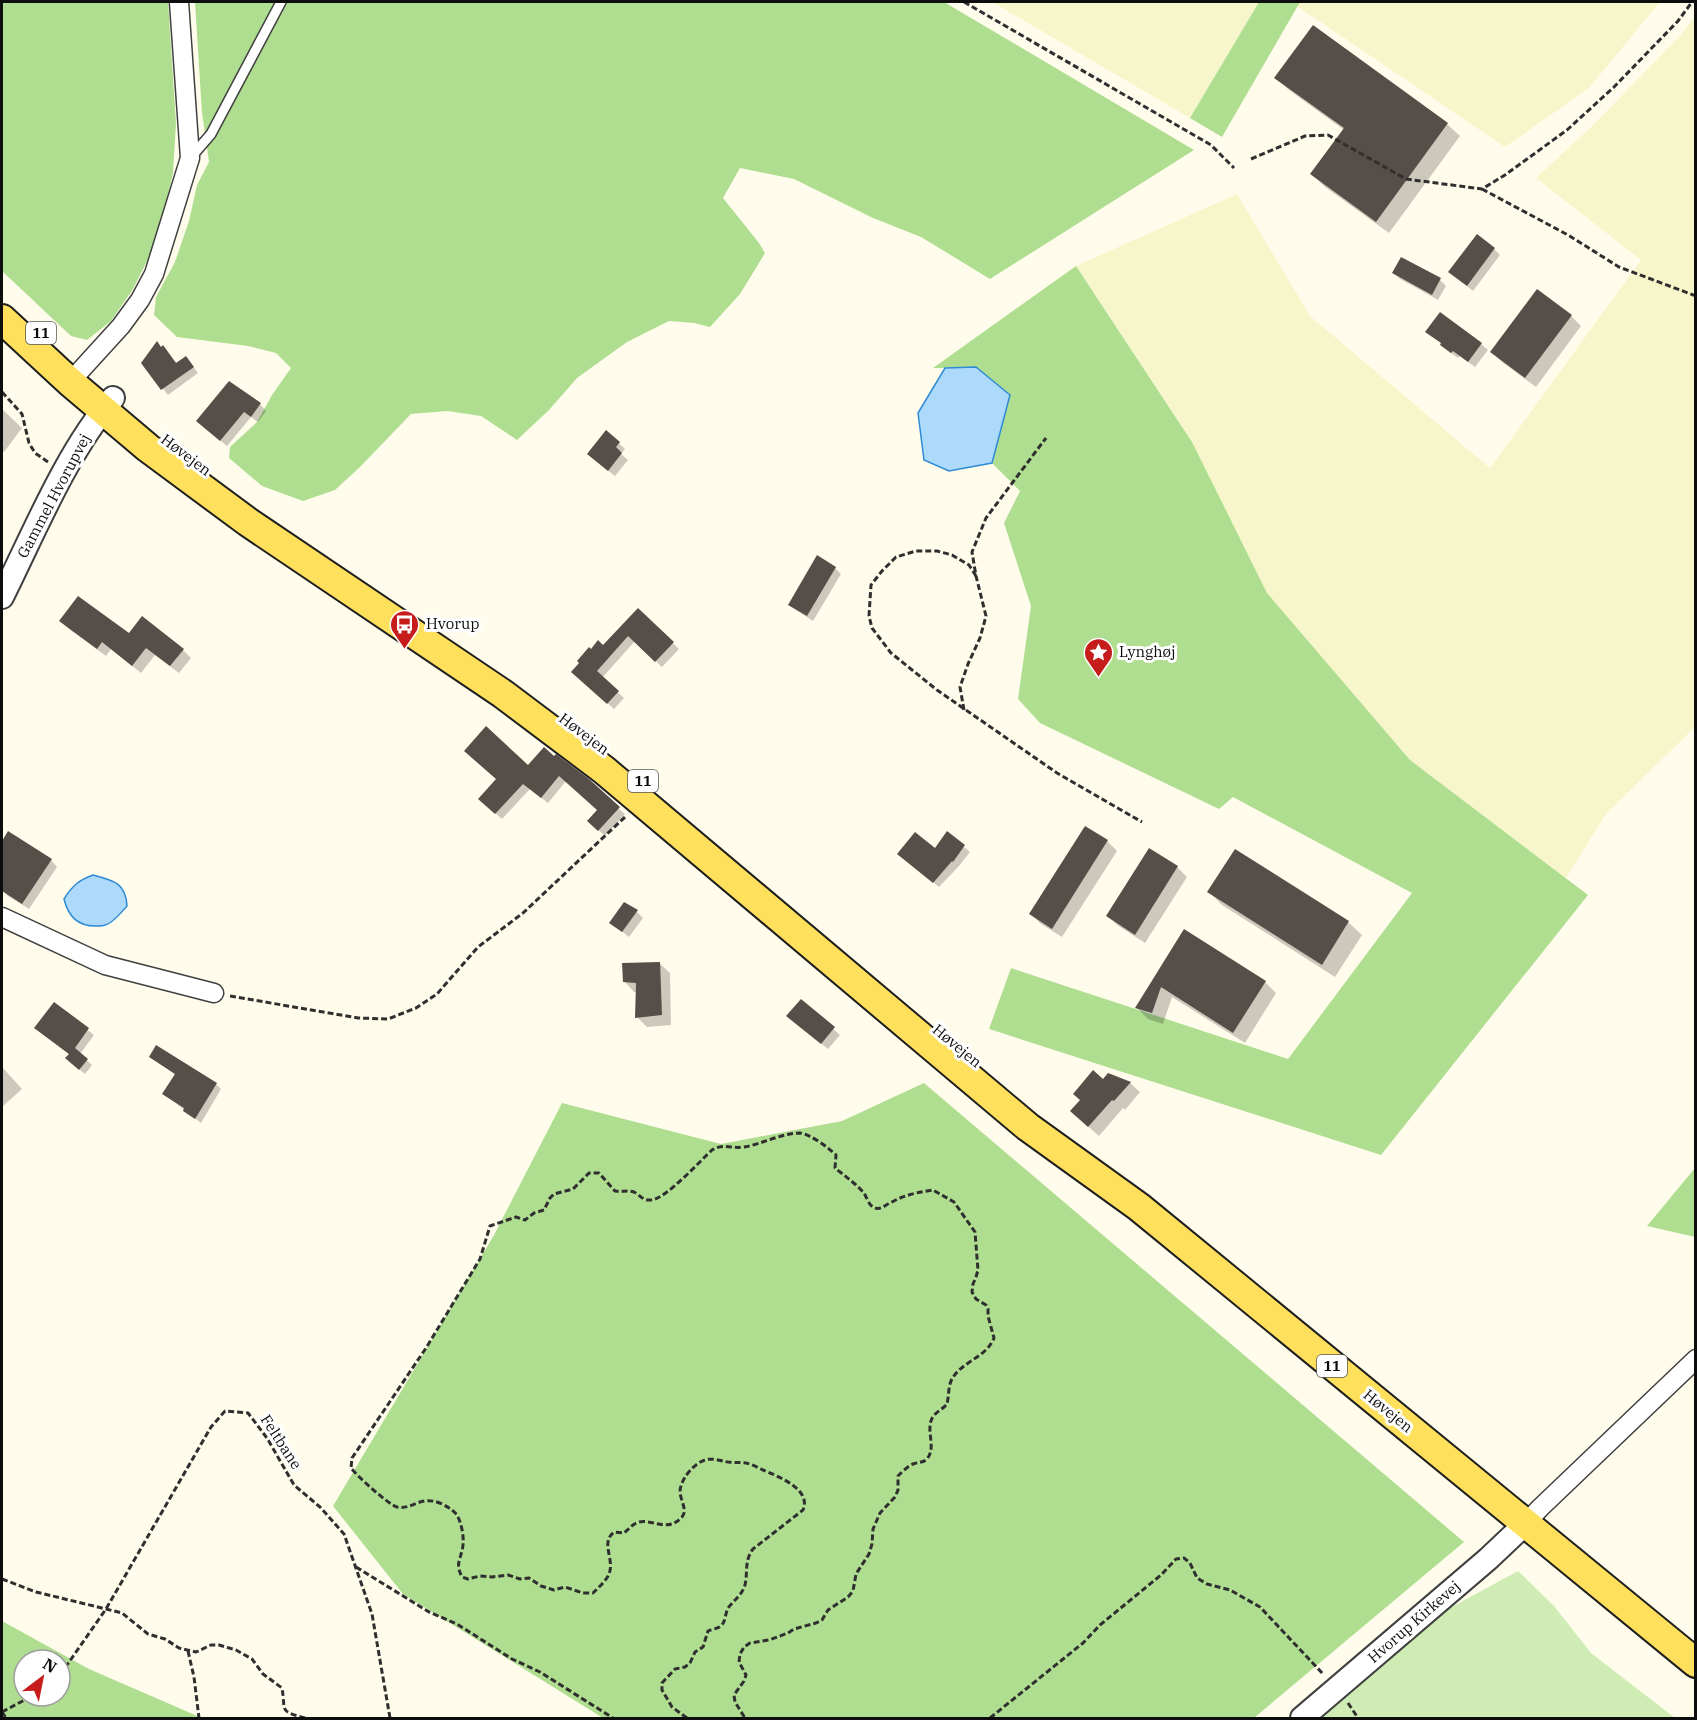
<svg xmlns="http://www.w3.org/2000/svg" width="1697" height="1720" viewBox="0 0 1697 1720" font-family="'IBM Plex Serif',serif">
  <rect width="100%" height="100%" fill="#fffcec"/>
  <g fill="#f7f6ca">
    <path d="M992,2H1259L1190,118Z"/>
    <path d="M1300,2H1660L1589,88L1505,147L1297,6Z"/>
    <path d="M1695,16V727L1606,814L1566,878L1410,760L1267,593L1188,435L1076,266L1237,194L1310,316L1490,468L1641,260L1536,178L1591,127L1680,36Z"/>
  </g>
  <path fill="#ceecb3" d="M1518,1571L1554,1606L1591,1653L1675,1718H1318L1448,1609Z"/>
  <g fill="#b0de91" fill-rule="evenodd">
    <path d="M2,2H168L176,123L173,173L158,239L133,289L111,321L87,340L71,336L2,271Z"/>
    <path d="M195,2H944L1194,150L990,279L921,237L873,218L794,179L740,168L723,198L759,243L765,253L740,294L710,327L694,323L669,321L627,342L577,378L549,410L517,440L481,416L447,411L411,414L360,467L335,490L303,501L262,486L229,458L230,447L257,422L272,395L291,368L276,353L248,346L177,337L154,315L156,297L175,262L189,221L197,185L209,162L202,113Z"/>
    <path d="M1259,2H1300L1222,137L1190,118Z"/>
    <path d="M1076,266L1192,442L1267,593L1410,760L1588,895L1381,1155L989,1029L1011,968L1288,1059L1412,893L1233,797L1219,809L1040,723L1018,699L1031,606L1004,523L1020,491L992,463L1010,395L976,368H933Z"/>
    <path d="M924,1083L1464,1542L1254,1718H603L403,1594L333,1506L494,1235L562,1103L721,1144L842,1121Z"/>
    <path d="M1695,1168V1237L1647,1226Z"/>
    <path d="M2,1621L89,1669L202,1718H2ZM24,1660H60V1696H24Z"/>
  </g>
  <g fill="#add9fa" stroke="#2f8bd6" stroke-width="1.5">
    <path d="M976,367L1010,395L992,463L949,471L924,460L918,413L945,368Z"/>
    <path d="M93,875C113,880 126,883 127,906C121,913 113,923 105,925C104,926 95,926 95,926C77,926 68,916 64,899C72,886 79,880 93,875Z"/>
  </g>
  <g fill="#0003">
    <path d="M1276,78L1447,124L1460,136L1389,233L1325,187L1312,174L1344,130L1289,90Z"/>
    <path d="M1494,249L1500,255L1473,291L1450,272Z"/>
    <path d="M1394,273L1440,280L1446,286L1438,300L1400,279Z"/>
    <path d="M1571,316L1581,326L1536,387L1502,362L1492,352Z"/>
    <path d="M1442,344H1481L1488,350L1475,367L1460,356L1458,358L1448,351Z"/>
    <path d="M163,347L177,364H191L198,373L168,395L143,363Z"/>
    <path d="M260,404L266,411L258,422L251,417L227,446L204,427Z"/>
    <path d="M2,409L22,428L4,452L2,450Z"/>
    <path d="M607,432L625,449L621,454L628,460L615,476L595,460Z"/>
    <path d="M835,568L841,574L813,621L796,610L790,604Z"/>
    <path d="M638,610L679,649L662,667L635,641L602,678L624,698L614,709L579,678L603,647Z"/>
    <path d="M61,621L129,635L183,650L191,658L179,673L155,655L141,673L111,649L106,656L69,629Z"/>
    <path d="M544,749L625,814L605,836L589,821L598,810L566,781L548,803L530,789L502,819L486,805L528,767Z"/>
    <path d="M9,833L51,860L57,867L29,909L8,896L2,889L14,871L2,863V844Z"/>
    <path d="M948,834L970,852L959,866L939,887L905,859L936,850Z"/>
    <path d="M1107,841L1117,851L1062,937L1041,924L1031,914Z"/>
    <path d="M1149,850L1178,868L1187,877L1145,943L1117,925L1108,916Z"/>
    <path d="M1235,851L1348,922L1362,935L1335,977L1222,905L1209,892Z"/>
    <path d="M637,912L643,918L629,937L611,923Z"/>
    <path d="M1185,931L1265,982L1276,993L1245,1043L1172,997L1163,1024L1148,1019L1137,1008Z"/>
    <path d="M660,964L670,973L671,1025L647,1027L637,1017V992H634L625,982Z"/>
    <path d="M801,1001L840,1035L828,1049L794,1022Z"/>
    <path d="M54,1004L94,1035L80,1054L92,1065L85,1074L73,1064L70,1055L36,1028Z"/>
    <path d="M151,1057L216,1084L221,1089L201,1123L164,1094L176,1075Z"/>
    <path d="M2,1067L22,1089L2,1107Z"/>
    <path d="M1108,1075L1130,1083L1140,1092L1125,1110L1123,1108L1099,1136L1082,1121L1081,1100Z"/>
  </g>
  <g fill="#564e48">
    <path d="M1313,25L1448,123L1376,222L1310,174L1344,128L1274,78Z"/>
    <path d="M1477,234L1495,248L1467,286L1448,272Z"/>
    <path d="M1401,257L1441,278L1432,295L1392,273Z"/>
    <path d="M1537,289L1572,315L1525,378L1490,352Z"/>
    <path d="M1440,312L1482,343L1468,362L1453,351L1451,353L1440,345L1441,343L1425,332Z"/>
    <path d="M157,341L161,347L163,345L176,363L186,356L194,367L161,390L141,363Z"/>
    <path d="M229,381L261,403L251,417L244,412L220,441L196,421Z"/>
    <path d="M606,430L620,442L616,447L622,453L608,471L587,454Z"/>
    <path d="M817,555L836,567L807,616L788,605Z"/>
    <path d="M78,596L129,633L142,616L184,649L170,666L146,648L132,666L102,642L97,649L59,621Z"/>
    <path d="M638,608L674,642L655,662L628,636L597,671L619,691L607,704L571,672L579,663L577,661L589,647L591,649L598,640L603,645Z"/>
    <path d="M486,726L528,765L544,747L554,756L556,754L589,779L620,807L598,831L587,821L597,810L559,776L541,798L523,784L495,814L478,799L496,779L464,751Z"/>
    <path d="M1085,826L1108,840L1052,929L1029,914Z"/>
    <path d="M8,831L52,859L22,904L2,891V841Z"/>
    <path d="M947,831L965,845L953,862L952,861L933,883L897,854L915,832L935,848Z"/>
    <path d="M1149,848L1178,866L1135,935L1106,916Z"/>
    <path d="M1235,849L1349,921L1322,965L1207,892Z"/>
    <path d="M624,902L638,910L622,932L609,923Z"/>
    <path d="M1184,929L1266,981L1233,1033L1161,987L1152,1013L1135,1008Z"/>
    <path d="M660,962L662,1015L635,1018L636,983L623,982L622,963Z"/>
    <path d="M801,999L835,1027L821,1044L786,1016Z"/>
    <path d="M54,1002L89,1028L75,1048L88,1059L79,1070L65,1058L69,1054L34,1028Z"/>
    <path d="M156,1045L217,1083L195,1119L183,1111L184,1108L162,1094L175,1074L149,1057Z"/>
    <path d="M1093,1070L1103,1079L1108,1073L1131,1082L1114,1101L1112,1100L1088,1127L1070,1111L1080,1100L1073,1094Z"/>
  </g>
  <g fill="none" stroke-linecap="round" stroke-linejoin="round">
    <defs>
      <path id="service" d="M192,156L211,134L281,2"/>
      <g id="minor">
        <path d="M70,382L121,326L140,300L154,274L190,158L179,2"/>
        <path d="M2,917L105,965L214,993"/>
        <path d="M1525,1524L1540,1508L1696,1359"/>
      </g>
      <g id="tertiary">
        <path d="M2,597C34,533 66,453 113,398"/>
        <path d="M1302,1718L1488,1559L1525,1524"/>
      </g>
      <path id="primary" d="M2,319L70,382L148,448L248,522L503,694L604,770L1028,1127L1139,1207L1696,1663"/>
    </defs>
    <use href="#service" stroke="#404040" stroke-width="12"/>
    <use href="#minor" stroke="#404040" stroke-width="21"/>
    <use href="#tertiary" stroke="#404040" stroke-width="26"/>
    <use href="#primary" stroke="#1e1e1e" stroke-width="32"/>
    <g stroke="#2f2f2f" stroke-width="3" stroke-dasharray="6 3" stroke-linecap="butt">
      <path d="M964,2L1211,145L1234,168"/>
      <path d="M1251,159L1305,136L1328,135L1406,179L1482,189L1505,175L1567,130L1614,87L1678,21L1692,2"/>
      <path d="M1482,189L1568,235L1619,267L1696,296"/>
      <path d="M2,392L22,414L29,443L35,453L48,462"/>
      <path d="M976,576L969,565L952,555L937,551H916L896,557L882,571L871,585L869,616L872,628L891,653L937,690L1057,773L1142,822"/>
      <path d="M964,710L960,687L968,664L980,638L986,616L976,576L972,552L986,518L1046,438"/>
      <path d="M230,996L358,1018L388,1019L416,1008L437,994L478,947L523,913L625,817"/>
      <path d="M356,1567L429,1612L457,1624L512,1659L540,1672L613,1718"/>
      <path d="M2,1579L36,1592L106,1609L122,1613L148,1634L165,1639L179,1648L196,1652L211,1645H219L236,1650L252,1659L263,1674L282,1688C286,1711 278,1711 305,1718"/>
      <path d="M188,1651L194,1677L199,1718"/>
      <path d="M60,1675L106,1609L211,1427L225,1411L248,1413L267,1438L294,1485L320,1507L344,1534L372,1614L390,1718"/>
      <path d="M1348,1703L1358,1718"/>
      <path d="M2,1712L32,1696"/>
      <path d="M2,1712L6,1718"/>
      <path d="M687,1718L672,1707L662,1690V1683L675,1669L685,1667L690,1663L695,1652L703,1647L708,1631C712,1629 717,1629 721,1626C726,1621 725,1614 728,1608C734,1600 742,1595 745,1585C748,1572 744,1561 753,1549L803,1510C812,1489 777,1476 763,1470C757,1467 751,1464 746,1463C738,1462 730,1463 723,1461C717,1460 711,1458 705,1460C693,1464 681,1479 680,1491C680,1500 688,1510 682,1517C668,1533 653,1519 639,1522C632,1524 629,1529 624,1533L614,1532C600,1543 615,1559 609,1574C606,1581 599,1587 593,1593H583L565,1587L554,1590L541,1586L529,1578L520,1579L508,1575L492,1577L480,1576L468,1579L462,1577C456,1565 459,1562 462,1551C465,1540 462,1524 457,1515C453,1510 448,1507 442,1504C420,1494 414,1510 397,1507C389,1505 357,1476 351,1468L352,1458L426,1348L480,1259L490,1226L516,1217L525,1220L534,1213L544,1210L550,1198L554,1194L573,1189L589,1173H599L615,1191C622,1192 628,1190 634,1192C640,1195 643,1201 651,1200C666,1199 700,1161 712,1150C724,1143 732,1149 744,1147C762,1144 782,1133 800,1133C810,1134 829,1148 836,1155L835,1168C845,1176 855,1183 864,1193C867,1198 869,1206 875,1208C882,1210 886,1204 892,1202C904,1195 919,1192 933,1190L954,1202L975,1232L978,1270L976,1277L973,1284L972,1292L976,1299L986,1305L988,1309V1316L994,1338C986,1358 962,1361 952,1379C948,1386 949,1396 947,1404C942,1410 933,1413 931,1421C927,1433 936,1448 927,1459C923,1463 918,1462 913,1464C908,1466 902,1472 898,1476V1490L895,1497L880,1513L873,1529L872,1544L869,1554L856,1574L853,1591L848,1597L828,1610L822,1620L816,1623L794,1629L788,1633L769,1640L750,1643L744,1647L740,1654L739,1662L746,1675L744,1681L734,1695L735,1702L745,1718"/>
      <path d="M990,1718L1083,1643L1100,1625L1161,1575L1176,1559L1184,1558L1190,1563L1197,1578L1207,1584L1230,1590L1260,1607L1324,1675"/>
    </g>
    <use href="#service" stroke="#fff" stroke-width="9"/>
    <use href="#minor" stroke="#fff" stroke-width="18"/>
    <use href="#tertiary" stroke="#fff" stroke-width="22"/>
    <use href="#primary" stroke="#ffe05c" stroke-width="28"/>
  </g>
  <defs>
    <symbol id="bus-pin" viewBox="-11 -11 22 30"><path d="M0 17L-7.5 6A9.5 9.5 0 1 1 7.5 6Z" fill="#c61c1b" stroke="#fff"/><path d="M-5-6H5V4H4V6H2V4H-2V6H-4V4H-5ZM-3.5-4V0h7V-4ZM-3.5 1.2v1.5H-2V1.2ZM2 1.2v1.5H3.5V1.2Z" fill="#fff"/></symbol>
    <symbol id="sight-pin" viewBox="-11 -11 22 30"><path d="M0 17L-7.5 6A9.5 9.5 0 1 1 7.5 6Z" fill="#c61c1b" stroke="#fff"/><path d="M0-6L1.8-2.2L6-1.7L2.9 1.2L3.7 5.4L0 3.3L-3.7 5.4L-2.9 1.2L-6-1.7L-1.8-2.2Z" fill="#fff"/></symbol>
  </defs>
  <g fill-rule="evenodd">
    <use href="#bus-pin" x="388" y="608" width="33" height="45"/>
    <use href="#sight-pin" x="1082" y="636" width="33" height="45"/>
  </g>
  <g text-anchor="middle" stroke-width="6" stroke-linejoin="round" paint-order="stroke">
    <g fill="#fff" stroke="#565656" stroke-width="1.5">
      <rect x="26" y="322" width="30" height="22" rx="4.5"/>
      <rect x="628" y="770" width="30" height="22" rx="4.5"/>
      <rect x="1317" y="1355" width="30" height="22" rx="4.5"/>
    </g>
    <g font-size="14" font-weight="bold" fill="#0d0d0d">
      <text x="41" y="338">11</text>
      <text x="643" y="786">11</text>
      <text x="1332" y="1371">11</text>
    </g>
    <g font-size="15" fill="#0d0d0d" stroke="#fff">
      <text transform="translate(186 455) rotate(37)" y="5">Høvejen</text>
      <text transform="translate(54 496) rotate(-62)" y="5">Gammel Hvorupvej</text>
      <text transform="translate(584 734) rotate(37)" y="5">Høvejen</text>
      <text transform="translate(957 1046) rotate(40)" y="5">Høvejen</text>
      <text transform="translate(1388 1411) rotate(39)" y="5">Høvejen</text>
      <text transform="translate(281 1442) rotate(57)" y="5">Feltbane</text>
      <text transform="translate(1414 1622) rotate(-41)" y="5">Hvorup Kirkevej</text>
    </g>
    <g font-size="15" fill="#0d0d0d" stroke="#fff" text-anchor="start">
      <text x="426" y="629">Hvorup</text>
      <text x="1119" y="657">Lynghøj</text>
    </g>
  </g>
  <rect width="1697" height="1720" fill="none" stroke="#0d0d0d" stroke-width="6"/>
  <g transform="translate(42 1678) rotate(32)"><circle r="28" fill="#ffffff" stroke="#9e9e9e" stroke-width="1.5"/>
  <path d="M0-4.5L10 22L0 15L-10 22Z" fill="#c61c1b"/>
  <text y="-9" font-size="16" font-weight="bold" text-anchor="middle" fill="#0d0d0d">N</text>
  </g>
</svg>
